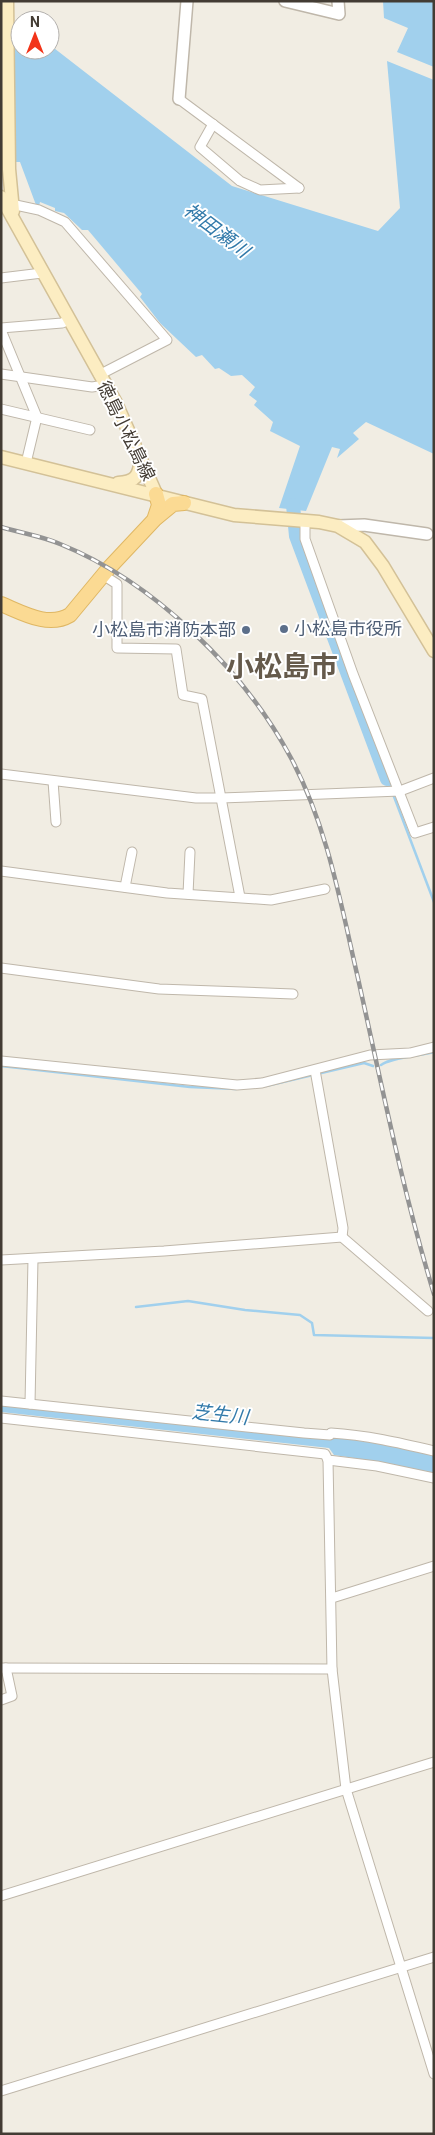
<svg xmlns="http://www.w3.org/2000/svg" width="435" height="2135" viewBox="0 0 435 2135" font-family="Roboto,'Noto Sans JP',sans-serif">
  <rect width="100%" height="100%" fill="#f1ede3"/>
  <g fill="#a1d0ed">
    <path d="M383,1H434V67L397,52L408,28L384,18Z"/>
    <path d="M1,37H20V50H50V45L232,186L378,231L400,208L387,61L434,80V454L366,422L353,433L359,439L337,458L340,449L332,447L306,511L279,508L300,446L270,431L273,422L254,405L257,401L249,395L255,387L242,375L231,376L219,368L215,369L202,355L196,357L160,323L140,297L142,294L88,230H82L64,213L55,211V208L40,202L39,206L36,205L20,162H1Z"/>
    <path d="M1,1403L332,1435L434,1453V1474L386,1463L334,1455L329,1448L1,1412Z"/>
  </g>
  <g fill="none" stroke-linecap="round" stroke-linejoin="round">
    <g stroke="#a1d0ed" stroke-width="2.5">
      <path d="M387,779L391,789"/>
      <path d="M393,794L434,902"/>
      <path d="M381,1065C392,1057 419,1056 434,1052"/>
      <path d="M1,1066L190,1087L236,1089"/>
      <path d="M266,1086L364,1063L373,1066"/>
      <path d="M136,1307L188,1301L245,1310L300,1315L312,1323L314,1335L434,1338"/>
    </g>
    <path stroke="#a1d0ed" stroke-width="14" d="M293,505L296,536L387,779"/>
    <defs>
      <g id="minor">
        <path d="M179,99L299,188"/>
        <path d="M213,124L200,147L240,181L260,190L299,188"/>
        <path d="M11,204L39,210L65,222L167,340L99,375"/>
        <path d="M1,278L42,273"/>
        <path d="M1,328L62,323L69,320"/>
        <path d="M1,330L37,417L26,463"/>
        <path d="M1,374L92,387L105,385"/>
        <path d="M1,409L90,430"/>
        <path d="M305,520V539L353,674L415,833L434,827"/>
        <path d="M103,575L117,584V648L176,649L183,695L202,699L240,897"/>
        <path d="M1,774L196,798H221L400,791L434,778"/>
        <path d="M53,781L56,822"/>
        <path d="M1,871L167,893L271,900L325,889"/>
        <path d="M125,887L132,852"/>
        <path d="M188,894L190,852"/>
        <path d="M1,968L159,989L293,994"/>
        <path d="M1,1061L237,1085L262,1083L370,1055L410,1053L434,1047"/>
        <path d="M315,1070L343,1228L342,1237"/>
        <path d="M1,1260L164,1251L342,1237L428,1311"/>
        <path d="M1,1401L304,1433L330,1435L331,1433C366,1435 400,1443 434,1451"/>
        <path d="M30,1404L33,1259"/>
        <path d="M1,1418L325,1454L328,1460L377,1466L434,1478"/>
        <path d="M328,1460L332,1669L346,1789L434,2074"/>
        <path d="M332,1598L434,1566"/>
        <path d="M1,1668L332,1669"/>
        <path d="M1,1700L12,1696L6,1668"/>
        <path d="M1,1896L434,1762"/>
        <path d="M1,2091L434,1957"/>
      </g>
      <g id="tertiary">
        <path d="M285,1L339,14L338,1"/>
        <path d="M179,99L187,1"/>
        <path d="M338,526L364,525L427,534"/>
      </g>
      <g id="secondary">
        <path d="M7,1L9,169L13,211"/>
        <path d="M1,197L116,403L156,494"/>
        <path d="M1,457L234,515L319,522L338,526L365,542L383,566L434,651"/>
        <path d="M118,483C136,482 139,476 141,459"/>
      </g>
      <g id="primary">
        <path d="M156,518L173,504L184,503"/>
        <path d="M1,604C23,613 48,628 70,615L109,568L154,520L159,505L156,494"/>
      </g>
    </defs>
    <use href="#minor" stroke="#bfb7aa" stroke-width="11"/>
    <use href="#tertiary" stroke="#bfb7aa" stroke-width="14"/>
    <use href="#secondary" stroke="#d3c197" stroke-width="15"/>
    <use href="#primary" stroke="#dfb764" stroke-width="16"/>
    <use href="#minor" stroke="#fff" stroke-width="9"/>
    <use href="#tertiary" stroke="#fff" stroke-width="11"/>
    <use href="#secondary" stroke="#fcedc2" stroke-width="12"/>
    <use href="#primary" stroke="#fbda93" stroke-width="14"/>
    <defs>
      <path id="rail" d="M1,527C21,533 42,536 60,544C154,582 244,670 291,758C327,826 340,900 357,974C381,1081 402,1189 434,1294"/>
    </defs>
    <use href="#rail" stroke="#939393" stroke-width="4.5"/>
    <use href="#rail" stroke="#fff" stroke-width="2.5" stroke-dasharray="8" stroke-linecap="butt"/>
  </g>
  <g fill="#5c6f8a" stroke="#fff" stroke-width="2">
    <circle cx="284" cy="629" r="5"/>
    <circle cx="246" cy="630" r="5"/>
  </g>
  <g text-anchor="middle" stroke-width="4" stroke-linejoin="round" paint-order="stroke">
    <g font-size="18" fill="#433c34" stroke="#fff">
      <text transform="translate(126 431) rotate(64)" y="6">徳島小松島線</text>
    </g>
    <g font-size="18" fill="#4e5e75" stroke="#fff" text-anchor="start">
      <text x="294" y="635">小松島市役所</text>
      <text x="236" y="636" text-anchor="end">小松島市消防本部</text>
    </g>
    <g font-size="19" font-style="italic" fill="#327aaa" stroke="#fff">
      <text transform="translate(217 230) rotate(37)" y="7">神田瀬川</text>
      <text transform="translate(220 1414) rotate(6)" y="7">芝生川</text>
    </g>
    <g font-size="28" font-weight="bold" fill="#655a4b" stroke="#fff">
      <text x="282" y="676">小松島市</text>
    </g>
  </g>
  <rect width="435" height="2135" fill="none" stroke="#433c34" stroke-width="5"/>
  <g transform="translate(35 35)"><circle r="24" fill="#ffffff" stroke="#b4b1ae"/>
  <path d="M0-4L9 19L0 12L-9 19Z" fill="#f23419"/>
  <text y="-8" font-size="14" font-weight="bold" text-anchor="middle" fill="#433c34">N</text>
  </g>
</svg>
